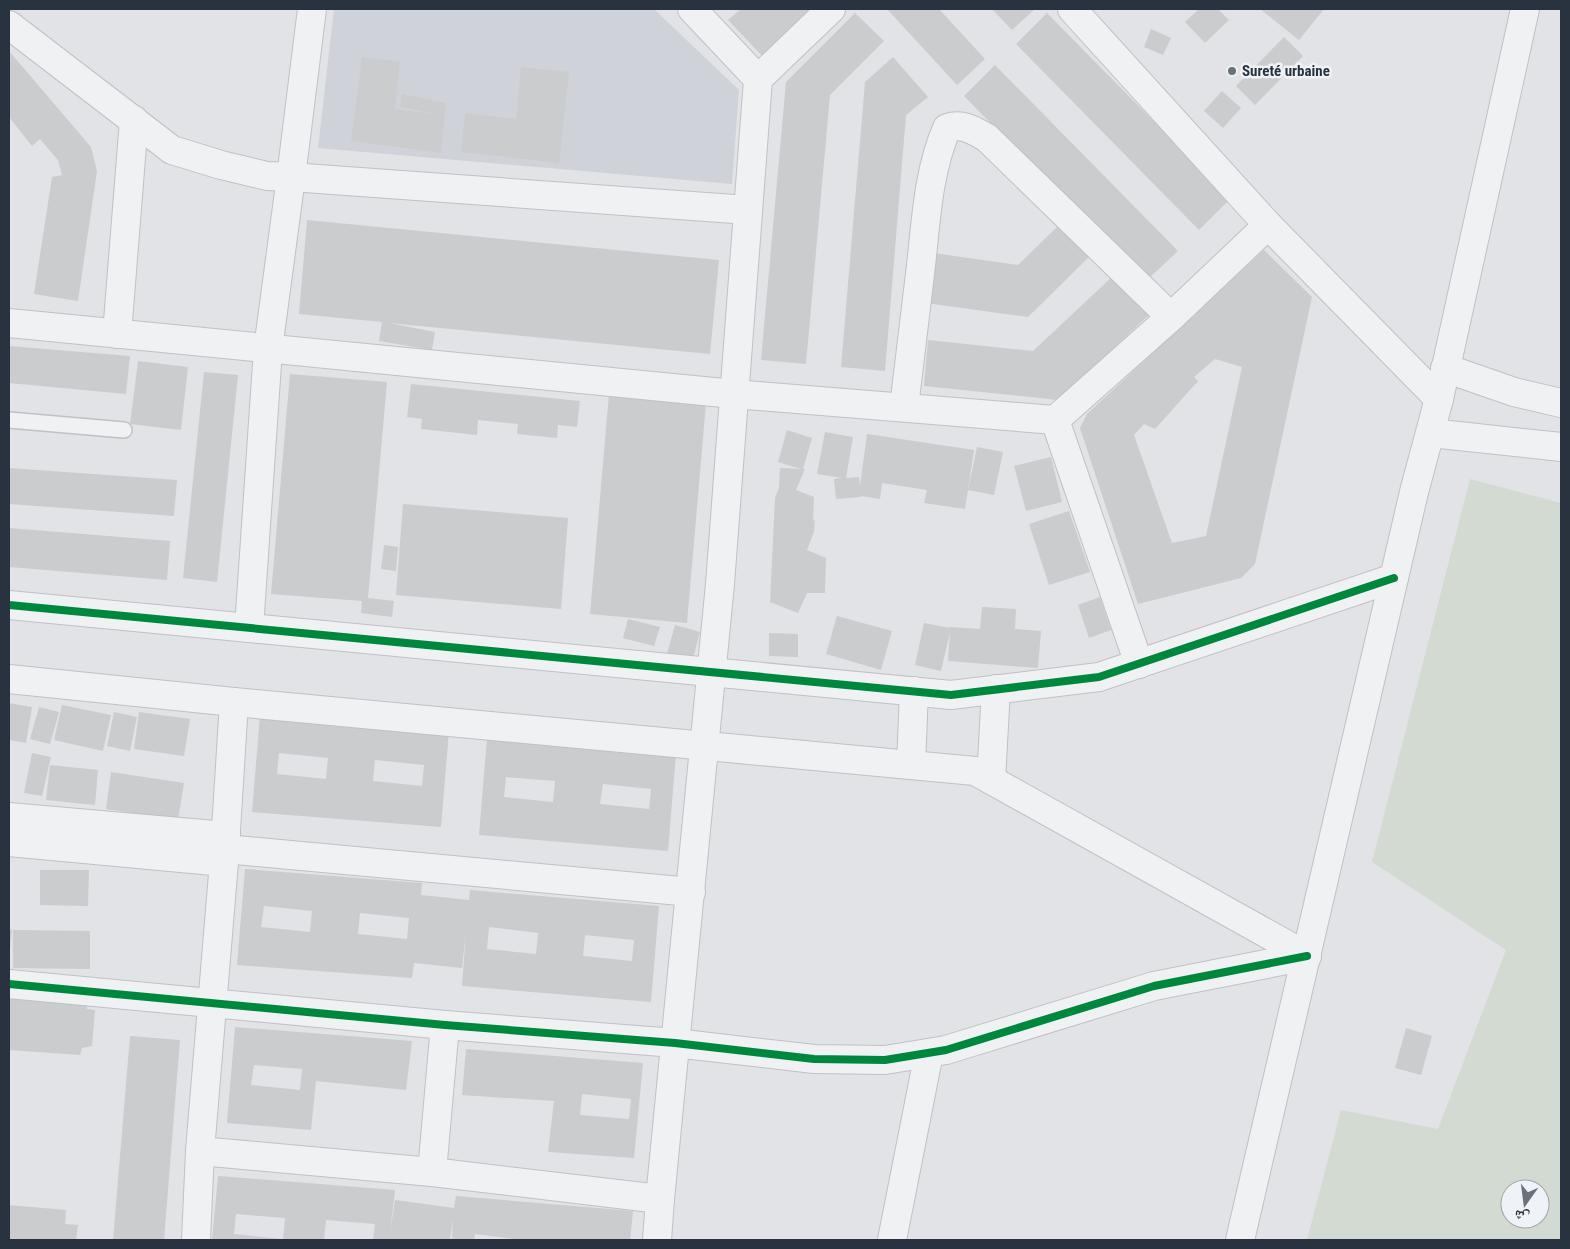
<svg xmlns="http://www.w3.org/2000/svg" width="1570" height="1249" viewBox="0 0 1570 1249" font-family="'Roboto Condensed','Noto Naskh Arabic',sans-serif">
  <rect width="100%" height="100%" fill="#e1e3e6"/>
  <path fill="#cfd3d9" d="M334,9H654L739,90L732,184L318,148Z"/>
  <path fill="#d2dad2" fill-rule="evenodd" d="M1470,479L1561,503V1240H1307L1341,1110L1438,1129L1506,950L1372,862ZM1510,1189H1540V1219H1510Z"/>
  <g fill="#caccce" fill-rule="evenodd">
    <path d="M741,9H822L767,61L728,20Z"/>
    <path d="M887,9H939L985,59L957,85Z"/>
    <path d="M992,9H1035L1012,30Z"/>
    <path d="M1199,9H1218L1229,20L1205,43L1185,22Z"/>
    <path d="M1260,9H1324L1299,40Z"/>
    <path d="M855,13L884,41L830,95L806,364L761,360L786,82Z"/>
    <path d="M1047,13L1230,199L1199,230L1016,44Z"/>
    <path d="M1151,29L1171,38L1163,55L1144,47Z"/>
    <path d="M1284,37L1303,56L1255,105L1236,86Z"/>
    <path d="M9,51L91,147L97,171L78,301L34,294L52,177L62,175L58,160L40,139L32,146L9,117Z"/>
    <path d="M362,57L400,62L395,109L441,115L400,107L402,94L446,103L441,153L351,141Z"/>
    <path d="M893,57L928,97L906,115L885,371L841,367L865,82Z"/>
    <path d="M995,65L1178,251L1146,281L964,96Z"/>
    <path d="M521,67L569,72L559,163L461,152L465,113L516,119Z"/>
    <path d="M1222,91L1241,108L1223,128L1204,111Z"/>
    <path d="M307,220L719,260L710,354L389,323L435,332L432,350L379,341L382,322L299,314Z"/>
    <path d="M1058,226L1089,257L1028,317L926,303L933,253L1018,265Z"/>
    <path d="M1264,250L1312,297L1255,564L1241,578L1138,604L1080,428L1087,414ZM1215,359L1242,367L1206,536L1172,543L1134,435L1144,424L1155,429L1198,381L1194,377Z"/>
    <path d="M1113,276L1150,314L1058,400L924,386L928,340L1033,351Z"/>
    <path d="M9,346L130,356L126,394L9,383Z"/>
    <path d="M138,361L188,367L181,430L130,424Z"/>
    <path d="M204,372L238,375L217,582L183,578Z"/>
    <path d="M290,374L387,382L368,598L394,601L392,617L361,613L362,601L271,594Z"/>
    <path d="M411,384L580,401L577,427L558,425L557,438L517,434L518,424L478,420L477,435L421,429L422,419L407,417Z"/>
    <path d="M609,394L706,403L687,623L590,614Z"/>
    <path d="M787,430L812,438L803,469H805L796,490L814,497L813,522L815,518L814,532L807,550L826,558L825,593H807L798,613L770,602L775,498L779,488L780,468L801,469L778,462Z"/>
    <path d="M825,432L853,437L846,478L859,477L860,486L867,434L974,450L965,509L924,503L927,490L882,483L880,499L861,496V497L836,499L834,479L842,478L817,474Z"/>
    <path d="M977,447L1003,452L994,495L968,490Z"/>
    <path d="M1051,457L1062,502L1026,511L1014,466Z"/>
    <path d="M9,468L177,480L174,516L9,504Z"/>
    <path d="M403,504L568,518L561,609L396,595Z"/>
    <path d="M1069,511L1090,572L1049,585L1029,524Z"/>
    <path d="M9,528L170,541L167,580L9,567Z"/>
    <path d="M384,545L398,547L396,571L381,569Z"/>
    <path d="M1100,597L1111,630L1089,638L1078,605Z"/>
    <path d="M982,607L1016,609L1015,629L1041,631L1038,668L948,661L950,632L941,671L915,665L924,623L950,628V627L980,629Z"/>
    <path d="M837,616L892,631L881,670L826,654Z"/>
    <path d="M628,619L660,627L654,646L623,638Z"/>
    <path d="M675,625L700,632L692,662L667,654Z"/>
    <path d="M769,633L798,634V657L769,656Z"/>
    <path d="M9,703L32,707L26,743L9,740Z"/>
    <path d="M62,705L111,715L103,751L54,740Z"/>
    <path d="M39,707L59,712L50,744L30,739Z"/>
    <path d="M114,712L137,717L130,751L107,746Z"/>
    <path d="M139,712L190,719L184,756L134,749Z"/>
    <path d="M260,715L449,731L441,827L252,812ZM279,753L328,758L326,779L277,774ZM375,760L424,765L422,786L373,781Z"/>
    <path d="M487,739L676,754L668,851L479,835ZM506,777L555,781L553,802L504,797ZM603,784L651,789L649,809L600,804Z"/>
    <path d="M32,753L51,757L42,796L24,793Z"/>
    <path d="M50,765L98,770L95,805L46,800Z"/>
    <path d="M111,772L184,783L178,820L106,809Z"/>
    <path d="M245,869L422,883L421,895L469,900L470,890L659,906L651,1002L462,986L466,931L462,968L414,963L412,978L237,965ZM264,906L312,911L310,932L261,927ZM360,913L409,918L407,939L358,934ZM489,927L538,933L536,954L487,949ZM585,935L634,940L632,961L583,956Z"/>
    <path d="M40,870H89L88,906L40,905Z"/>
    <path d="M9,929L12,930L10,949H9Z"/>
    <path d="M13,930L90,931V969L13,968Z"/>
    <path d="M9,996L87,1003V1009L95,1010L92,1046L82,1048L80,1055L9,1050Z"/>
    <path d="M235,1027L412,1041L406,1090L316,1081L311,1130L227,1123ZM254,1065L302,1069L300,1090L251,1085Z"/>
    <path d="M1406,1028L1432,1036L1421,1075L1395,1068Z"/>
    <path d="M130,1036L180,1040L164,1240H113Z"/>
    <path d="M466,1049L643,1063L634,1158L548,1152L554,1101L462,1095ZM582,1094L631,1099L629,1119L580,1115Z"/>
    <path d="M218,1176L395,1190L390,1233L395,1200L454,1208L456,1196L633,1211L630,1240H523L475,1234L474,1240H452L453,1219L450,1240H373L375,1224L326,1220L324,1240H283L285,1218L236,1214L234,1234L281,1239V1240H212Z"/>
    <path d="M9,1205L66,1210L65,1224L78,1225L76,1240H9Z"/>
  </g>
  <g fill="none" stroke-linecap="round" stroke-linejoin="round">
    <defs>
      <path id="service" d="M9,420L124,430"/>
      <g id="minor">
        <path d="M1072,9L1268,225L1439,399"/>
        <path d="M9,25L172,150L221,165L267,176L291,177L312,9"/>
        <path d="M758,79L831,9"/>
        <path d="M9,323L734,394L1055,420"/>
        <path d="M117,334L134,120"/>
        <path d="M904,407C909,363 915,319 920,274C926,225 927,174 947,128C963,123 973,130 987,138L1171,317"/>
        <path d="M9,605L951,695L1099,677L1394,578"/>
        <path d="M249,628L268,349L291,177L748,210"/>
        <path d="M1139,664L1055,420L1171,317L1268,225"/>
        <path d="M9,679L234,702L975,771L1307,956"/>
        <path d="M911,765L914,691"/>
        <path d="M991,780L996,689"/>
        <path d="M9,817L226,836"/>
        <path d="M9,842L224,862"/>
        <path d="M225,849L691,892"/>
        <path d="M9,984L445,1025L675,1043L814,1059L885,1060L946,1050L1154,986L1307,956"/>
        <path d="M200,1151L432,1172L660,1199"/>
        <path d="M432,1172L445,1025"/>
        <path d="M196,1240L200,1151L224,862L234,702"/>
        <path d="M657,1240L660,1199L720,584L758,79L692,9"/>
        <path d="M892,1240L929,1053"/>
      </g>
      <g id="tertiary">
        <path d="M1445,368L1514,392L1561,403"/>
        <path d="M1431,433L1561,447"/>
        <path d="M1240,1240L1414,492L1439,399L1525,9"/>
      </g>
    </defs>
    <use href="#service" stroke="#bfc1c4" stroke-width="18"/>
    <use href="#minor" stroke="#bfc1c4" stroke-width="30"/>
    <use href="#tertiary" stroke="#bfc1c4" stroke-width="30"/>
    <use href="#service" stroke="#f0f1f3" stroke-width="15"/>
    <use href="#minor" stroke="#f0f1f3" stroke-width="28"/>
    <use href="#tertiary" stroke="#f0f1f3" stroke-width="28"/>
    <defs>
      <g id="cycleway">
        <path d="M9,605L951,695L1099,677L1394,578"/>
        <path d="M9,984L445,1025L675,1043L814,1059L885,1060L946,1050L1154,986L1307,956"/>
      </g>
    </defs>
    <use href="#cycleway" stroke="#eff2f6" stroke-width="11"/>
    <use href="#cycleway" stroke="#00873e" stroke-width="8"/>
  </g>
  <circle fill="#697179" stroke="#eff2f6" stroke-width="2" cx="1232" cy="71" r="5"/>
  <g text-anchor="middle" stroke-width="5" stroke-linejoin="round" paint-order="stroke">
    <g font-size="15" font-weight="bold" fill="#29333f" stroke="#eff2f6" text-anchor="start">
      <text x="1242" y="76">Sureté urbaine</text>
    </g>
  </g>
  <rect width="1570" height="1249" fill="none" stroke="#29333f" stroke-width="20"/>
  <g transform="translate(1525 1204) rotate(194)"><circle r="24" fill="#eff2f6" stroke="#a0a6ad"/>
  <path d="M0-4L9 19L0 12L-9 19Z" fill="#697179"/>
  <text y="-8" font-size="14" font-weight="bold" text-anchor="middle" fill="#29333f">ش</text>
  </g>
</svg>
